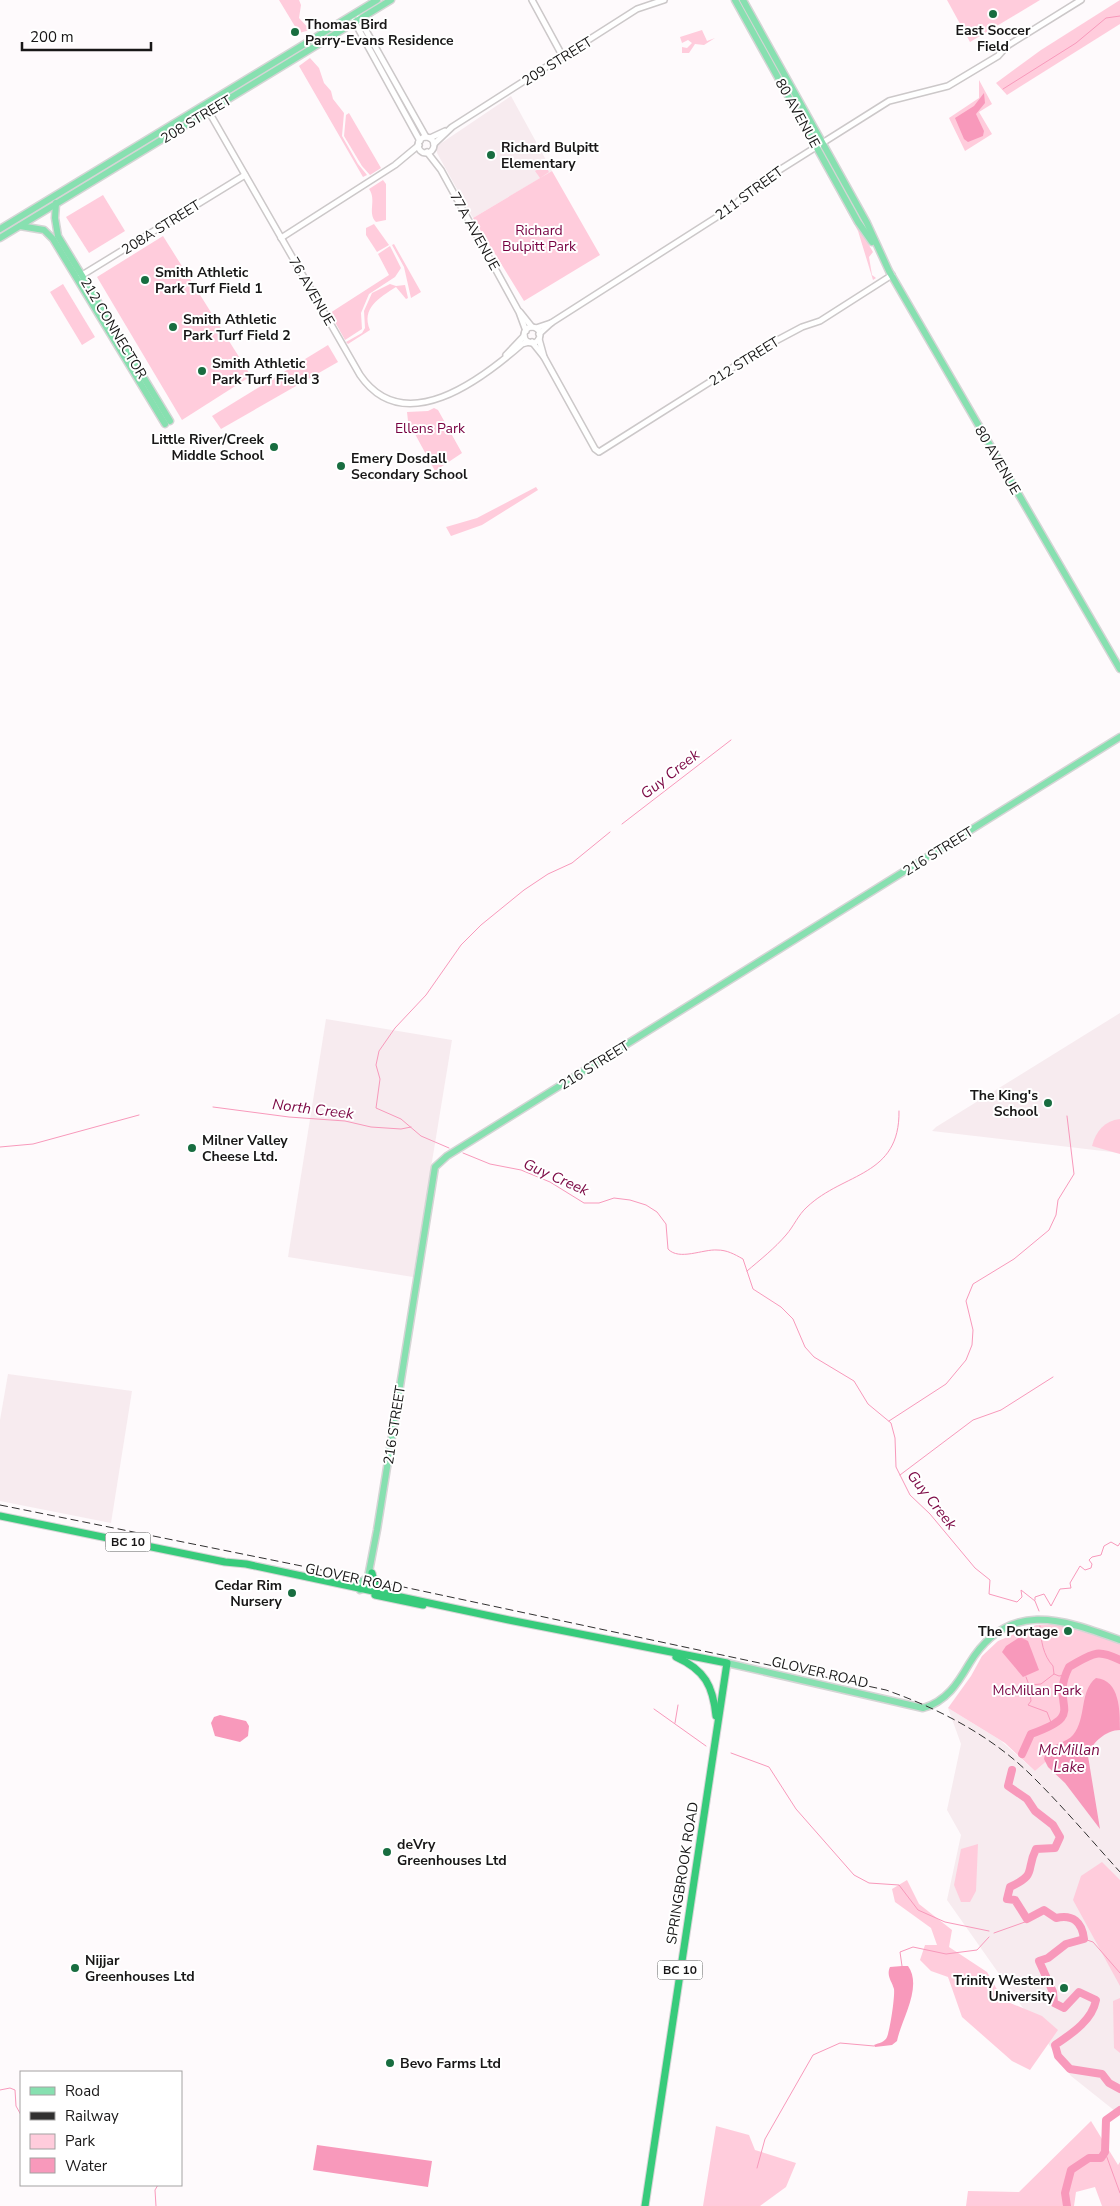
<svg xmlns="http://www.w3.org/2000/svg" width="1120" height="2206" viewBox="0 0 1120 2206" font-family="'Nunito Sans',sans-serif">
  <rect width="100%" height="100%" fill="#fefafc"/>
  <g fill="#f7ebef">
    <path d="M511,96L552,171L473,218L437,153V146Z"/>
    <path d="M1120,1013V1153L932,1131L936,1127Z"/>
    <path d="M326,1019L452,1040L413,1277L288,1257Z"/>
    <path d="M8,1374L132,1391L111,1523L0,1501V1420Z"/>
    <path d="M948,1708L1000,1740L1035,1771L1100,1715L1120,1720V2115L1071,2076L947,1900L961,1835L947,1810L961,1744Z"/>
  </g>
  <g fill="#ffccdc">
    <path d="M279,0H299L301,5L299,18L310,30L299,33Z"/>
    <path d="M947,0H1040L970,42Z"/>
    <path d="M1120,0V24L1007,95L996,83L1041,50Z"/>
    <path d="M702,30L707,41L715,38L704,45L695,44L689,53H682V47L687,48L692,43L688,40L682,43L680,37Z"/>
    <path d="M310,58L319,68L324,83L331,91L333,99L344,113L342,136L358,164L367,175L363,177L299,66Z"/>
    <path d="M979,80L992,104L979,112L992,134L965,151L949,118L979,98Z"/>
    <path d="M349,113L381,168L370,175L362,166L344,136L346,115Z"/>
    <path d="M816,154L873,252L869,257L872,275L876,278L873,280L858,231Z"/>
    <path d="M545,165L549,172L540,178L552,171L600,255L524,301L473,218L540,178L535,171Z"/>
    <path d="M383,180L386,184V220L376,222C367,213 377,200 369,189Z"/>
    <path d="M103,195L125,231L89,253L66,217Z"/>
    <path d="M374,224L389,245L377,252L366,235V228Z"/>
    <path d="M163,236L251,376L182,420L97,277Z"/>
    <path d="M394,244L421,292L411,298L404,267L392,245Z"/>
    <path d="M390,246L401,268L395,277L369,294L361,313L362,329L345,340L330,313L389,275L378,254Z"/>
    <path d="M63,284L95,337L82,345L50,292Z"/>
    <path d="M390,284L396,286L405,285L408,298L406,299L396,287C379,298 361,308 370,330L348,344L346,342L362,333L365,328L364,311L372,293Z"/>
    <path d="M328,345L338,362L221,429L212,416Z"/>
    <path d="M434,408L438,410L462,453L435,471L408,421L407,412L428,411Z"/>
    <path d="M536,487L538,490L482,525L451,536L446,527L477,518Z"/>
    <path d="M1120,1119V1154L1092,1146C1096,1131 1104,1121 1120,1119Z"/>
    <path d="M1057,1624L1079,1629L1120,1644V1720L1100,1715L1035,1771L1005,1743L948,1708L971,1676L982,1656L998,1641L1036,1625Z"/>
    <path d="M978,1844L976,1891L970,1902H961L954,1885L961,1849Z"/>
    <path d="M1102,1862L1120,1880V1986L1073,1900L1081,1876Z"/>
    <path d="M907,1880L919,1904L952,1930L949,1947L987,1972L1003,2000L1042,2016L1058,2030L1030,2070L1012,2061L962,2017L948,1977L931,1971L920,1960L925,1945H937L931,1928L895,1902L892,1889Z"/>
    <path d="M1120,1998V2053L1114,2048L1113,2001Z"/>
    <path d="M1091,2121L1118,2165L1120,2162V2206H1102L1095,2187L1076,2192L1074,2206H966L968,2191L1019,2192Z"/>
    <path d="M716,2126L749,2135L755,2150L796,2163L786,2187L760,2206H703Z"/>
  </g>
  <g fill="#f899bb">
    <path d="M984,93L985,103L976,114L984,131L983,136L968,142L964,139L955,118L974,106Z"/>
    <path d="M1020,1637L1028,1641L1039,1670L1023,1677L1002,1652L1006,1646Z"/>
    <path d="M1096,1678C1120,1680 1120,1711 1120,1730C1106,1730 1091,1743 1088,1756L1100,1829L1065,1783L1048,1767L1044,1759L1046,1750C1054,1744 1067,1742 1073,1735C1087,1718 1079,1691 1096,1678Z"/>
    <path d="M220,1715L246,1721L249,1726L248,1736L240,1742L215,1736L211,1723L214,1717Z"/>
    <path d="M902,1966H908C923,1987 901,2020 897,2041L892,2045L875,2047L874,2045C879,2043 885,2042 887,2037C890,2030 895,1997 894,1989C892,1981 886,1976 890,1967Z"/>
    <path d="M317,2145L432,2161L428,2187L313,2170Z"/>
  </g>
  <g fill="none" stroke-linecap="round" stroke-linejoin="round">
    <g stroke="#f899bb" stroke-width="1">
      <path d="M1003,89L1076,43L1106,18L1120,16"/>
      <path d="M622,824L731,740"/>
      <path d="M213,1107L289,1117L345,1121L371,1127L401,1129L411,1127"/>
      <path d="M0,1147L33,1144L139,1115"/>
      <path d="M449,1148L421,1136L401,1119L376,1108L380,1079L376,1065L379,1051L395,1028L426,995L461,945L481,925L524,890L548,874L572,863L610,832"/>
      <path d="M463,1153L490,1164L521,1170L550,1182L584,1203H599L614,1198L630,1200L646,1205L657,1212L666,1224L668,1249C679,1261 703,1249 717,1250C727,1250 734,1254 743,1259L753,1289L781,1307L793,1319L805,1347L814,1357L854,1381L868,1404L891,1423L895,1438L896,1467L910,1495L930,1514L975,1568L990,1580L989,1594L1017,1602L1022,1597L1021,1590L1035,1601L1039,1611"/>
      <path d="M747,1271C760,1260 775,1248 786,1235C794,1226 798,1215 807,1207C844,1172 900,1177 899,1111"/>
      <path d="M889,1421L946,1384L966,1360L972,1345L973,1330L966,1301L973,1284L1014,1259L1049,1230L1056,1215L1058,1200L1074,1174L1067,1116"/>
      <path d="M900,1475L973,1420L1001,1410L1053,1377"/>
      <path d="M1035,1600V1597L1044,1594L1051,1606L1060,1589L1071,1588L1070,1583L1080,1566L1085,1570L1091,1568L1092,1564L1089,1560L1092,1557L1101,1555L1104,1546L1111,1542L1118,1546L1120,1543"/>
      <path d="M1040,1626C1041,1641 1043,1655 1053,1666L1054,1674L1041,1684L1029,1685L1031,1701L1028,1705L1047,1712L1052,1725"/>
      <path d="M1054,1674L1059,1676L1065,1675"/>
      <path d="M1026,1677L1029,1685"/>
      <path d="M654,1709L706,1746"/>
      <path d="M675,1723L678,1705"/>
      <path d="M731,1753L769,1767L796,1809L854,1875L869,1883L899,1885L918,1910L945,1922L989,1931"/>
      <path d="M994,1933L1025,1922L1027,1919"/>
      <path d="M1084,1939L1093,1942L1120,1973"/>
      <path d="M902,1966L900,1952L913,1947L946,1954L977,1950L989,1937"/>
      <path d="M0,2090L10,2088L15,2090L16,2106L21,2115"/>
      <path d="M1105,2152L1120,2193"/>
      <path d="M757,2168L765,2139L813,2055L840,2043L874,2046"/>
      <path d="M156,2206L155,2190L158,2185"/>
    </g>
    <g stroke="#f899bb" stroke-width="8">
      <path d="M1022,1754L1031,1734C1090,1713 1048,1708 1069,1667C1092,1654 1096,1648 1120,1660"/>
      <path d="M1012,1770L1008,1786L1027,1799L1035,1811L1053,1825L1060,1837L1055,1848L1036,1849C1025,1871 1038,1874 1010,1887L1007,1899L1015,1900L1027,1919L1044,1910L1056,1918C1073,1914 1082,1922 1084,1939L1066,1944L1048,1958L1039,1961L1053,1992L1054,2003L1064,2008L1079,1992L1096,2000C1092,2021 1071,2034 1055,2045L1058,2056L1070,2069L1102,2074L1109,2083L1120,2089"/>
      <path d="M1067,2206L1065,2193L1071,2170L1089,2158H1101L1105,2152L1106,2120L1120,2110"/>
    </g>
    <defs>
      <g id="minor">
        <path d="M532,0L563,57"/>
        <path d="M359,18L426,137"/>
        <path d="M354,21L420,141"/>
        <path d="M209,112L360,375C404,439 481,380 522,344L529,342"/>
        <circle cx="426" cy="145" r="8"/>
        <path d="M430,138L445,131"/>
        <path d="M434,144L452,127L637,9L664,0"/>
        <path d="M427,152L441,170L519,312L526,331"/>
        <path d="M281,238L395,165L419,145"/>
        <path d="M79,277L245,175"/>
        <path d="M520,312L532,327"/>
        <circle cx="532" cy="335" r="8"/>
        <path d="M536,328L551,323"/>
        <path d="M539,334L551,323L734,206L751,188L889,101L948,86L998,56L1007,46L1081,0"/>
        <path d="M539,339L544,357L595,449L599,452L770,344L802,327L820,321L892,275"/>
        <path d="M532,342L544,357"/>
        <path d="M506,355L524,336"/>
      </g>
      <g id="major">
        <path d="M735,0L858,222L872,242"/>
        <path d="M743,0L867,223L889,271L1120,669"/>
        <path d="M56,203L55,218L58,236L170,421"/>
        <path d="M20,226L44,230L53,239L165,424"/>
        <path d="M0,229L377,0"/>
        <path d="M0,238L391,0"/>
        <path d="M356,1586L368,1577L377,1530L435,1167L447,1156L1120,737"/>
        <path d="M360,1590L369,1586L372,1574"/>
        <path d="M727,1663L923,1708C946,1702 958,1683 969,1664C1008,1599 1062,1619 1120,1640"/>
      </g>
      <g id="highway">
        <path d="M0,1516L225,1562L246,1564L509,1620L727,1663L645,2206"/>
        <path d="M372,1573L374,1581L386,1591"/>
        <path d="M375,1595L423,1605"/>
        <path d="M676,1657C705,1670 713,1686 716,1716"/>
      </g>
    </defs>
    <use href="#minor" stroke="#ccc8c9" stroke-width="8"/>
    <use href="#major" stroke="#d5d5d5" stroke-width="9"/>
    <use href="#highway" stroke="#d5d5d5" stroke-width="9"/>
    <use href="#minor" stroke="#fff" stroke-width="5"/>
    <use href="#major" stroke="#87e0b0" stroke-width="6"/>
    <use href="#highway" stroke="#37cb7b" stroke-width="7"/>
    <path stroke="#313030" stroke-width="1" stroke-dasharray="8 4" stroke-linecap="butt" d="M0,1505L366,1579L886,1690C940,1709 994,1737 1035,1779C1065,1809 1092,1841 1120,1872"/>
  </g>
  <g fill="#186d40" stroke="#fff" stroke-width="2">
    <circle cx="993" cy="14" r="5"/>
    <circle cx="295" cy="32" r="5"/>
    <circle cx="491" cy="155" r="5"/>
    <circle cx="145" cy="280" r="5"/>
    <circle cx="173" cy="327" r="5"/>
    <circle cx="202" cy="371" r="5"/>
    <circle cx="274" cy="447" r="5"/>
    <circle cx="341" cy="466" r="5"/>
    <circle cx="1048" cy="1103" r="5"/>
    <circle cx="192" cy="1148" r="5"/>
    <circle cx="292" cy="1593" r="5"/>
    <circle cx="1068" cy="1631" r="5"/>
    <circle cx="387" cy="1852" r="5"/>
    <circle cx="75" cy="1968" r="5"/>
    <circle cx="1064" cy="1988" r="5"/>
    <circle cx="390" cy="2063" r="5"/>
  </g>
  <g text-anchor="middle" stroke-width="4" stroke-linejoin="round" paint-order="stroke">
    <g fill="#fff" stroke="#5d5d5d" stroke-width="1">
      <rect x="105.5" y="1532.5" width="45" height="19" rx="4"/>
      <rect x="657.5" y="1960.5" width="45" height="19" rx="4"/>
    </g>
    <g font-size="12" font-weight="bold" fill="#181717">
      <text x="128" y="1546">BC 10</text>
      <text x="680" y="1974">BC 10</text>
    </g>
    <g font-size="14" font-weight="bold" fill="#181717" stroke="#fff" text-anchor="start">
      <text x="305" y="29">Thomas Bird<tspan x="305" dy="16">Parry-Evans Residence</tspan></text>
      <text x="993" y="35" text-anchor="middle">East Soccer<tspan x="993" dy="16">Field</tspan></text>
      <text x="501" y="152">Richard Bulpitt<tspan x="501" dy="16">Elementary</tspan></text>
      <text x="155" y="277">Smith Athletic<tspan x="155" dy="16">Park Turf Field 1</tspan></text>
      <text x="183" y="324">Smith Athletic<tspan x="183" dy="16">Park Turf Field 2</tspan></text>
      <text x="212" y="368">Smith Athletic<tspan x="212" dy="16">Park Turf Field 3</tspan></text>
      <text x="264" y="444" text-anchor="end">Little River/Creek<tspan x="264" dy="16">Middle School</tspan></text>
      <text x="351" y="463">Emery Dosdall<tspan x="351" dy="16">Secondary School</tspan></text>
      <text x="1038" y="1100" text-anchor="end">The King's<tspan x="1038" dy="16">School</tspan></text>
      <text x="202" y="1145">Milner Valley<tspan x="202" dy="16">Cheese Ltd.</tspan></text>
      <text x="282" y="1590" text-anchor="end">Cedar Rim<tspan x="282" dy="16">Nursery</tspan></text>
      <text x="1058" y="1636" text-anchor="end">The Portage</text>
      <text x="397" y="1849">deVry<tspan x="397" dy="16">Greenhouses Ltd</tspan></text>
      <text x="85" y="1965">Nijjar<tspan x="85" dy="16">Greenhouses Ltd</tspan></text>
      <text x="1054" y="1985" text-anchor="end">Trinity Western<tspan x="1054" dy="16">University</tspan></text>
      <text x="400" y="2068">Bevo Farms Ltd</text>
    </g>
    <g font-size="14" fill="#181717" stroke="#fff">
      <text transform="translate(557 61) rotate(-32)" y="5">209 STREET</text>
      <text transform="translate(798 113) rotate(61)" y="5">80 AVENUE</text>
      <text transform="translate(196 119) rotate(-31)" y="5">208 STREET</text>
      <text transform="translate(749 193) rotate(-36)" y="5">211 STREET</text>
      <text transform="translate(161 227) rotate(-32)" y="5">208A STREET</text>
      <text transform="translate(475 231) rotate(61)" y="5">77A AVENUE</text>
      <text transform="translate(312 291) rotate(60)" y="5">76 AVENUE</text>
      <text transform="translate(114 328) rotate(59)" y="5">212 CONNECTOR</text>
      <text transform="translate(744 361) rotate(-32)" y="5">212 STREET</text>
      <text transform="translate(998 460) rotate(60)" y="5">80 AVENUE</text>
      <text transform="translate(938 851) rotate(-32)" y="5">216 STREET</text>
      <text transform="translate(594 1065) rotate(-32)" y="5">216 STREET</text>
      <text transform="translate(394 1425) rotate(-81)" y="5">216 STREET</text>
      <text transform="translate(354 1578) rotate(12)" y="5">GLOVER ROAD</text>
      <text transform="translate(820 1672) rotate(13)" y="5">GLOVER ROAD</text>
      <text transform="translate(682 1873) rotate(-81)" y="5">SPRINGBROOK ROAD</text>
    </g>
    <g font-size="14" fill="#770141" stroke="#fff">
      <text x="539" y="235">Richard<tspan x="539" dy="16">Bulpitt Park</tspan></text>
      <text x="430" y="433">Ellens Park</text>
      <text x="1037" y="1695">McMillan Park</text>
    </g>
    <g font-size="15" font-style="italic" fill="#7c0945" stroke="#fff">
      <text transform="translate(670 774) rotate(-38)" y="5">Guy Creek</text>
      <text transform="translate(313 1109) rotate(7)" y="5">North Creek</text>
      <text transform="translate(556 1177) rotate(24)" y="5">Guy Creek</text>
      <text transform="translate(932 1500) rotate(52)" y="5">Guy Creek</text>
      <text x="1069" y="1755">McMillan<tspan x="1069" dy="17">Lake</tspan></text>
    </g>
  </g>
  <rect x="20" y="2071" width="162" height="115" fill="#ffffff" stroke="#a3a2a2"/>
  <rect x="30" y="2087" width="25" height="8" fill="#87e0b0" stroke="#a3a2a2"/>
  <text x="65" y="2096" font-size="15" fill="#181717">Road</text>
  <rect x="30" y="2112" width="25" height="8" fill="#313030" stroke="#a3a2a2"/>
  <text x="65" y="2121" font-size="15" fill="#181717">Railway</text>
  <rect x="30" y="2134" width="25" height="15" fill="#ffccdc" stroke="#a3a2a2"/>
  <text x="65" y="2146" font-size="15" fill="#181717">Park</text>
  <rect x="30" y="2158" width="25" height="15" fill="#f899bb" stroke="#a3a2a2"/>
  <text x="65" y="2171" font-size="15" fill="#181717">Water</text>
  <path d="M22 42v8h129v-8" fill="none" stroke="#181717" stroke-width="2.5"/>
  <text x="30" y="42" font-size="15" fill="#181717" stroke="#ffffff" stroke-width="4" paint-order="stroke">200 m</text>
</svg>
